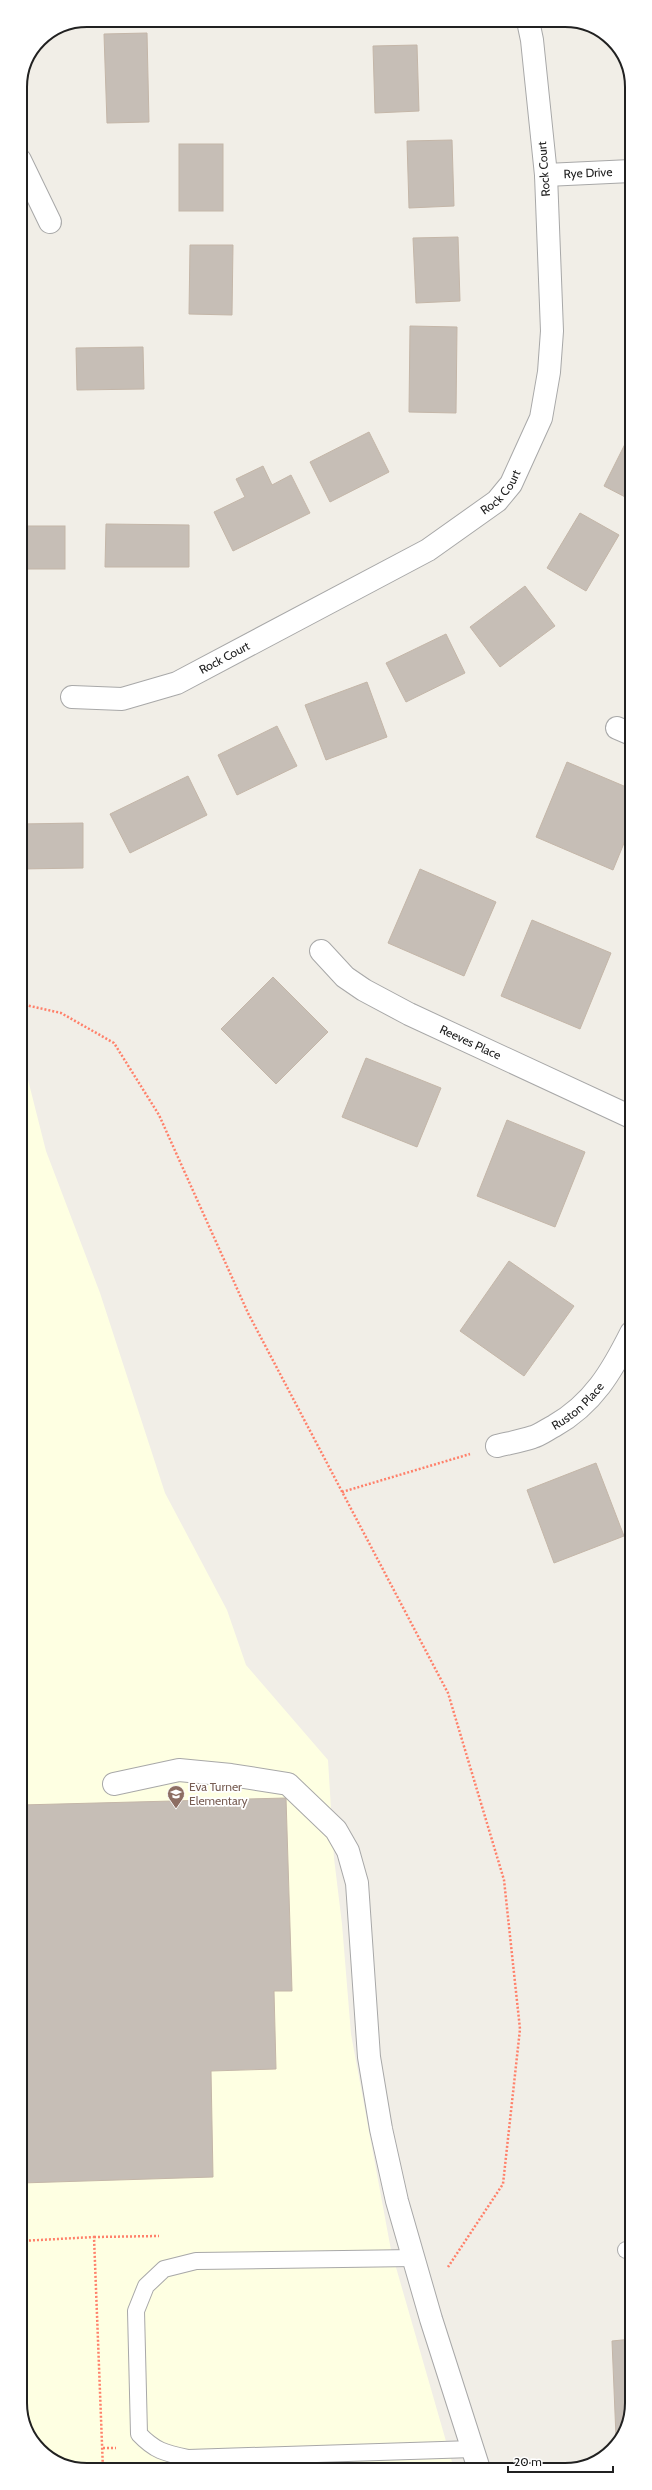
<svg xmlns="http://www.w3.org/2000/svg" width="652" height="2490" viewBox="0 0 652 2490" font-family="Cabin,sans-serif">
  <rect width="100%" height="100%" fill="#f1eee7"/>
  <path fill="#feffe2" d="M21,1052L46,1151L100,1293L165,1493L227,1610L246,1665L328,1760L334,1858L342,1924L351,2034L391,2250L454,2469L82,2470L43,2453L21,2416Z"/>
  <g fill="#c6beb6" stroke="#c4b6a8">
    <path d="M147,33L149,122L107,123L104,34Z"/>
    <path d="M417,45L419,111L375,113L373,46Z"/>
    <path d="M452,140L454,206L409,208L407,141Z"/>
    <rect x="179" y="144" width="44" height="67"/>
    <path d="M458,237L460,301L416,303L413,238Z"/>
    <path d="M190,245H233L232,315L189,314Z"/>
    <path d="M410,326L457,327L456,413L409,412Z"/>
    <path d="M20,346H23L25,393H20Z"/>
    <path d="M143,347L144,389L77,390L76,348Z"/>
    <path d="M369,432L389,472L330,502L310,462Z"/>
    <path d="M631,432V500L604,486Z"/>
    <path d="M263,466L272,485L291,475L310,513L233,551L214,512L245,497L236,479Z"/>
    <path d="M580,513L619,535L586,591L547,568Z"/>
    <path d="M106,524L189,525V567H105Z"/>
    <rect x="20" y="526" width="45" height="43"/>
    <path d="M525,586L555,626L500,667L470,627Z"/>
    <path d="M446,634L465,673L406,702L386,663Z"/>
    <path d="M367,682L387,737L326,760L305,705Z"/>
    <path d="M277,726L297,766L237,795L218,755Z"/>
    <path d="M567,762L631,789V826L613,870L536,837Z"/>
    <path d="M188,776L207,815L130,853L110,814Z"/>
    <path d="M83,823V868L20,869V824Z"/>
    <path d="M420,869L496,902L464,976L388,943Z"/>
    <path d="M532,920L611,953L580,1029L501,996Z"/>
    <path d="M273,977L328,1032L276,1084L221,1029Z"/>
    <path d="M366,1058L441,1088L417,1147L342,1117Z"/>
    <path d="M507,1120L585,1152L555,1227L477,1196Z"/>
    <path d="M509,1261L574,1306L524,1376L460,1331Z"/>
    <path d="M596,1463L624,1536L554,1563L527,1490Z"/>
    <path d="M286,1798L292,1991H274L276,2069L211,2071L213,2177L21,2183V1805Z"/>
    <path d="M632,2339V2403L621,2436L616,2437L612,2341Z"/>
  </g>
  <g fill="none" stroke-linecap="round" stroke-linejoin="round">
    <defs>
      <g id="lane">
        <path d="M626,2250H632"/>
        <path d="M414,2258L196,2261L164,2269L146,2286L136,2311L139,2434C155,2451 165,2453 188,2458L473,2449"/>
      </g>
      <g id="street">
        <path d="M20,160L50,222"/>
        <path id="s1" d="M546,175L631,171"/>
        <path id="s2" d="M72,697L122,699L177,683L428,550L497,501L511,484L541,418L549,372L552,331L546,175L532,40L528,21"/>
        <path d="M617,728L631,734"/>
        <path id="s3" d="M321,951L345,977L364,990L409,1014L631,1117"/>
        <path id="s4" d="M497,1446C509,1443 521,1441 533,1437C540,1435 548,1429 554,1426C593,1404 612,1371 631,1333"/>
        <path d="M114,1784L179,1770L231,1775L288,1784L336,1830L348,1851L357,1883L369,2057L381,2129L397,2201L431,2319L479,2469"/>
      </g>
    </defs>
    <use href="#lane" stroke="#a8a8a8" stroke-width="18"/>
    <use href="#street" stroke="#a8a8a8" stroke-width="24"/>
    <g stroke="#ff806a" stroke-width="2.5" stroke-dasharray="2 2" stroke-linecap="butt">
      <path d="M21,1004L61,1013L114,1043L159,1115L248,1313L448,1693L504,1880L520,2029L503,2184L448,2267"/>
      <path d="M342,1492L470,1454"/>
      <path d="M94,2237L159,2236"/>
      <path d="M21,2241L94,2237L103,2470"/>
      <path d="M103,2448H116"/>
    </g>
    <use href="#lane" stroke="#fff" stroke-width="16"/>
    <use href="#street" stroke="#fff" stroke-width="22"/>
  </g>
  <defs>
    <symbol id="school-pin" viewBox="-11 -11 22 30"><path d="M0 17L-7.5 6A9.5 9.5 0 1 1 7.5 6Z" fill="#8d6e63" stroke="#fff"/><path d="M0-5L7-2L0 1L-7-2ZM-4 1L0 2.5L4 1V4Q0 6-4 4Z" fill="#fff"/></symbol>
  </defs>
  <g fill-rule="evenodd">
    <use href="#school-pin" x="166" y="1784" width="20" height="27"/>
  </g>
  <g text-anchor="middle" stroke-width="3.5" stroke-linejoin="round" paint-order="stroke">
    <g font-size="12" fill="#212121" stroke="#fff">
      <text transform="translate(544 169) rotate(-94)" y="4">Rock Court</text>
      <text dy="4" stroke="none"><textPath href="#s1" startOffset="42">Rye Drive</textPath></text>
      <text dy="4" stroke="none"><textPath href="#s2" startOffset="485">Rock Court</textPath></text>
      <text dy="4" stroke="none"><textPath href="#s2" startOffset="161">Rock Court</textPath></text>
      <text dy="4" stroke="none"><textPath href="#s3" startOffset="177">Reeves Place</textPath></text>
      <text dy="4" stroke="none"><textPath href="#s4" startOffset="92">Ruston Place</textPath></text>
    </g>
    <g font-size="12" fill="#785e54" stroke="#fff" text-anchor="start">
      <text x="189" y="1791">Eva Turner<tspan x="189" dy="14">Elementary</tspan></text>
    </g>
  </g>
  <path d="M0 0H652V2490H0ZM87 27H565A60 60 0 0 1 625 87V2403A60 60 0 0 1 565 2463H87A60 60 0 0 1 27 2403V87A60 60 0 0 1 87 27Z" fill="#fff" fill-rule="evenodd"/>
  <path fill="none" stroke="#212121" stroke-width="2" d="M87 27H565A60 60 0 0 1 625 87V2403A60 60 0 0 1 565 2463H87A60 60 0 0 1 27 2403V87A60 60 0 0 1 87 27Z"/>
  <path d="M508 2466v6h105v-6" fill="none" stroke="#212121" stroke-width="2"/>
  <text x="514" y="2466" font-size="12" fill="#212121" stroke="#ffffff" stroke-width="3" paint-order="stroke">20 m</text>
</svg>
